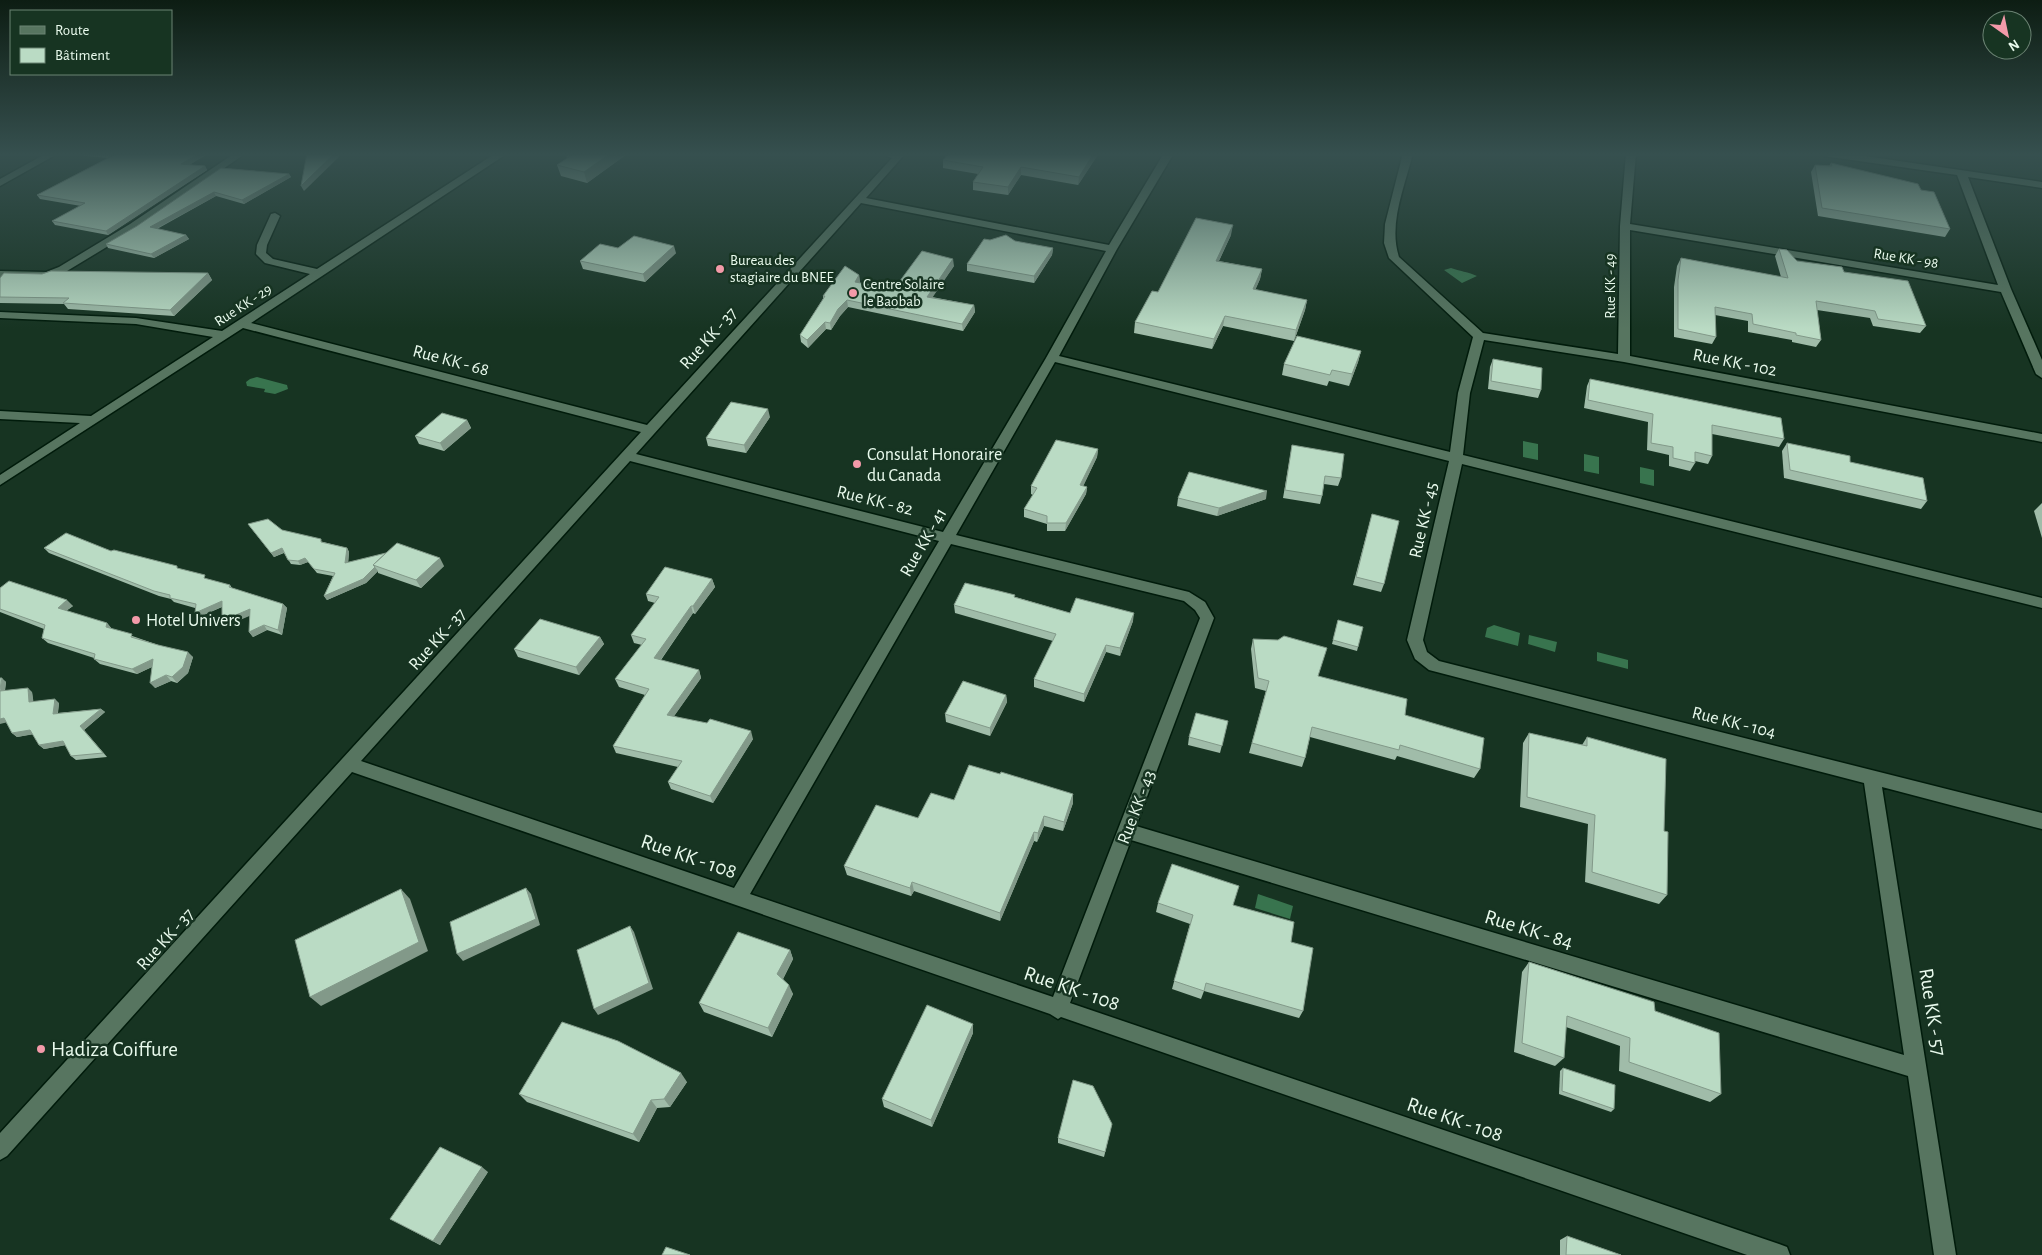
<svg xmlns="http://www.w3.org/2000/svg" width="2042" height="1255" viewBox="0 0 2042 1255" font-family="'Alegreya Sans',sans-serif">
  <rect width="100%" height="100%" fill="#173422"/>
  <g fill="#38744e">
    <path d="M1451,268C1459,271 1469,272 1477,276L1462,283L1444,270Z"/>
    <path d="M257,377L287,385L288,389L275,394L264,392L265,389L247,386L246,382L250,379Z"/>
    <path d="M1523,441L1538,444V460L1523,457Z"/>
    <path d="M1584,454L1599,457V474L1584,471Z"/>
    <path d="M1640,467L1654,470V486L1640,483Z"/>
    <path d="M1494,625L1520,633L1518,646L1485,637L1487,628Z"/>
    <path d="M1529,635L1557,642L1555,652L1528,644Z"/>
    <path d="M1597,652L1628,660V669L1597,661Z"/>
    <path d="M1258,894L1293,906L1290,919L1255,908Z"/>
  </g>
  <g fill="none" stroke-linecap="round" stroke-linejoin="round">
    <defs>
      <g id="minor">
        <path d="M47,153H59L0,186V179Z"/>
        <path d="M235,153H246L138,228L67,271L47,278L0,277V271L46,272L59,267L130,224Z"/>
        <path d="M496,153H508L251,323L647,425L892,158L878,153H906L866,198L1109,245L1164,153H1174L1117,249L1059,356L1450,452L1458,393L1473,337L1389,258L1384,243L1385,224L1403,153H1413C1405,186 1388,224 1399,257L1483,333L1618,354L1620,226L1626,153H1636L1630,224L1998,285L1957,175L1824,156L1819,153H1844L2042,182V188L1968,177L2011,289L2042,360V378L2036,374L2001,292L1630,230V356L2042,434V442L1624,362L1484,340L1470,393L1463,455L2042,598V608L1462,464L1423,640L1427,652L1439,661L2042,813V829L1882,787L1956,1255H1934L1908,1076L1131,840L1070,1003L1779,1244L1787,1247L1790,1255H1747L1061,1017L1058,1019L1050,1014L352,772L7,1156L0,1160V1133L641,432L243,328L0,485V475L80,423L0,419V411L91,416L213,337L136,324L0,318V312L136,318L222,331L310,274L265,263L256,254L257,245L271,214L275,213L280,216L267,245L266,253L273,259L317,269ZM861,203L1106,251L1046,358L943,532L636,454ZM1055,362L1449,461L1407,640L1415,659L1429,670L1864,783L1904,1055L1136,826L1214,618L1205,602L1189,592L956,535ZM630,461L939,541L734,888L361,761ZM951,544L1184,601L1195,610L1200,618L1053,997L750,894Z"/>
      </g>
    </defs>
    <use href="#minor" stroke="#001b0b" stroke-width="3"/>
    <use href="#minor" fill="#577560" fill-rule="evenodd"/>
  </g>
  <g fill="#a0bca9">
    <path d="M74,153H209L189,165L205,166L207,170L108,235L55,225L52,221L81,206L40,199L37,195L108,158L75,155Z"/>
    <path d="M566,153H627V154L587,183L561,176L557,165L567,158Z"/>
    <path d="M949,153H1099L1078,185L1021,175L1008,195L973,190V182L978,174L943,168V160Z"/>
    <path d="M1831,163L1921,190L1950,229L1945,237L1818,216L1811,172L1815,165L1829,166Z"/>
    <path d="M221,168L289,174L291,177L244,204L216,196L157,229L186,235L189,239L154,258L108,248L106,244L137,226Z"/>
    <path d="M1231,235L1219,261L1262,269L1260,279L1255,290L1307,300L1305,310L1294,341L1223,326L1212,349L1134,333L1135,322L1158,292Z"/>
    <path d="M990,240L1015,241L1053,248L1052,255L1034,283L967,271V264Z"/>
    <path d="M618,248L676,253L645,282L583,269L580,261Z"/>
    <path d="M1779,249L1797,261L1844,272L1926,326L1920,333L1873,326L1870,318L1817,310L1821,340L1816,347L1792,342V340L1748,332V321L1715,315L1716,337L1712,344L1674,337V287L1677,266L1681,258L1781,277L1775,256Z"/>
    <path d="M954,266L932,297L974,305L975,312L963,331L848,307L840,316L831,330L826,329L808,348L801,342L800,335L823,299V296L859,275L860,283L894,289Z"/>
    <path d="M208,273L212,280L174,316L68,309L64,304L0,303V278L42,274Z"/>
    <path d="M1361,351L1358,362L1349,386L1329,381L1327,386L1282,375L1284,364Z"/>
    <path d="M1493,359L1541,390L1538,398L1488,389L1490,367Z"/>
    <path d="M1590,379L1784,439L1779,447L1712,434V456L1708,464L1695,461V463L1690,471L1669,466V455L1647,450L1648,422L1584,408L1587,386Z"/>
    <path d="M770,417L746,453L708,446L706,438Z"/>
    <path d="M467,420L471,428L444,451L419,444L415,436Z"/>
    <path d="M1787,443L1850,462L1927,501L1921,509L1784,478L1782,451Z"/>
    <path d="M1292,445L1341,478L1338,486L1324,484L1322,496L1320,504L1283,498Z"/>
    <path d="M1098,449L1097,457L1083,486L1087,487L1086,494L1065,531H1047V524L1024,517V509L1033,495L1031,494V486Z"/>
    <path d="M1178,498L1266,499L1217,516L1177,506Z"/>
    <path d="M2042,503V538L2034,511Z"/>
    <path d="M1372,514L1384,584L1381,592L1353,585Z"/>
    <path d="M248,524L282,530L323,542L347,548L349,552L348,562L444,566L421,588L378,573V571L366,583L327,600L324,596L333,576L317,573L308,562L300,565L291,564L284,553L274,557Z"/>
    <path d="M44,548L111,551L180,569L208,580L230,585L232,588L283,604L287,608L282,635L267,630L253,637L249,632L250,615L226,626L222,621V607L199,617L195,608L174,602L171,599L159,596L49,553Z"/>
    <path d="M712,579L715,587L695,614L693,613L661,660L699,670L701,678L674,716L753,739L713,803L671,789L668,782L678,767L616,753L613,746L645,695L619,687L615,679L642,645L634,643L631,635L655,603L648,601L646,594Z"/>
    <path d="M0,588L73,606L66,611L107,623L112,629L193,657L188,673L177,683L171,681L155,688L152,667L137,674L100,664L94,659V658L48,643L42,638L44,629L0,612Z"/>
    <path d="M1015,597L1070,613L1133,621L1120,656L1106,652L1084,702L1034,687V679L1053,641L955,613L954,605Z"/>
    <path d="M1338,620L1358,647L1357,651L1332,644Z"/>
    <path d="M600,637L604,644L579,675L518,657L514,649Z"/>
    <path d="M1253,639L1318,676L1405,715L1480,769L1474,778L1397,756L1395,760L1310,737L1305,758L1302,767L1249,753L1266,691L1255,688L1251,649Z"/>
    <path d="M0,678L6,682L5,691L32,692L33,701L59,703L58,713L101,709L105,712L84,730L107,757L76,760L71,756L65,745L44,749L39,745L33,734L17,737L12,733L6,722L0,723Z"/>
    <path d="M1006,695L1007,702L990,736L946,722L945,714Z"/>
    <path d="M1228,721L1220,753L1188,745L1189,737Z"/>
    <path d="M1529,733L1582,745L1587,737L1664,831L1667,895L1659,904L1585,882L1588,824L1520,807L1523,743Z"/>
    <path d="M954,800L1073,803L1063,831L1044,826L1037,842L1034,841L1000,921L914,891L911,896L847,875L844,866L918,818Z"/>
    <path d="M1158,903L1233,905L1291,942L1303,1011L1299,1018L1204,991L1201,999L1172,989L1190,924L1156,912Z"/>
    <path d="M790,950L793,959L783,979L793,994L772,1037L704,1012L699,1003Z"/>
    <path d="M1529,962L1655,1011L1721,1094L1710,1102L1619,1071L1620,1046L1566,1027L1564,1058L1555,1066L1514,1052L1522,972Z"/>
    <path d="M973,1024V1033L932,1127L884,1107L882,1099Z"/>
    <path d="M1563,1068L1614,1109L1611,1112L1559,1094L1560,1071Z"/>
    <path d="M687,1082L670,1107L657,1108L639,1142L527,1102L519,1094Z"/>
    <path d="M1112,1124L1104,1157L1058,1143V1138Z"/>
    <path d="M488,1172L440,1245L390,1219Z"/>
    <path d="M1567,1236L1621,1255H1560V1240Z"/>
  </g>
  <g fill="#829989">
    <path d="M200,153H209L184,168L181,164Z"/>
    <path d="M335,153H343L304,191L301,186Z"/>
    <path d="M611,153H627V154L587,183L584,172Z"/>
    <path d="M1094,153H1099L1078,185L1079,177Z"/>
    <path d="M205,166L207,170L108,235L106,231Z"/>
    <path d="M1021,167V175L1008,195V187Z"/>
    <path d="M289,174L291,177L244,204L242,200Z"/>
    <path d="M214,192L216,196L152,231L150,227Z"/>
    <path d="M1233,225L1231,235L1214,271L1216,261Z"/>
    <path d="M186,235L189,239L154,258L151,254Z"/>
    <path d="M674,246L676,253L645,282L643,274Z"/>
    <path d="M1053,248L1052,255L1034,283V276Z"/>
    <path d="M953,259L954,266L928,304L927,297Z"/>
    <path d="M1262,269L1260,279L1251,300L1253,289Z"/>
    <path d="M208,273L212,280L174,316L170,310Z"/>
    <path d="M859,275L860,282L856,289L855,282Z"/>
    <path d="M847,300L848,307L840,316L831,330L830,323L838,309Z"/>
    <path d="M1307,300L1305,310L1294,341L1296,330Z"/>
    <path d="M974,305L975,312L963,331L962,324Z"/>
    <path d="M1225,316L1223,326L1212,349L1214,339Z"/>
    <path d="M825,322L826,329L808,348L807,340Z"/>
    <path d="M1361,351L1358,362L1349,386L1352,374Z"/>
    <path d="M768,409L770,417L746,453L744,445Z"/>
    <path d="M467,420L471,428L444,451L440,443Z"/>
    <path d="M1098,449L1097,457L1080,493V485Z"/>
    <path d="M1087,487L1086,494L1065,531L1066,523Z"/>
    <path d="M1267,491L1266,499L1217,516L1219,508Z"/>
    <path d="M282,548L285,552L274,557L271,553Z"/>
    <path d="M347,548L349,552L348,567L345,563Z"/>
    <path d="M305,558L308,562L300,565L298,561Z"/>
    <path d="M440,558L444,566L421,588L416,580Z"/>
    <path d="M375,567L378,571L366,583L327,600L324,596Z"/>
    <path d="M712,579L715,587L695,614L693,606Z"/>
    <path d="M67,600L73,606L63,613L58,608Z"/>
    <path d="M222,601L226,605L199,617L195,613Z"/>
    <path d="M283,604L287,608L282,635L278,630Z"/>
    <path d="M691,606L693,613L657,665L654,658Z"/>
    <path d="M250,609L254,614L226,626L222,621Z"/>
    <path d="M1134,613L1133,621L1120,656V648Z"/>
    <path d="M107,623L112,629L111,633L106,627Z"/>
    <path d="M264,625L267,630L253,637L249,632Z"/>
    <path d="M600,637L604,644L579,675L576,667Z"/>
    <path d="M1106,645V652L1084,702V694Z"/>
    <path d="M188,652L193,657L188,673L177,683L172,677Z"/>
    <path d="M153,659L158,664L137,674L132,669Z"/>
    <path d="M699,670L701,678L670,722L667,715Z"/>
    <path d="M166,675L171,681L155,688L150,683Z"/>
    <path d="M2,678L6,682L4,695L0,692Z"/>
    <path d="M28,688L32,692L34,705L29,702Z"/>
    <path d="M1006,695L1007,702L990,736V728Z"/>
    <path d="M55,699L59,703L57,718L53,714Z"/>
    <path d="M101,709L105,712L84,730L107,757L103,753L80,726Z"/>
    <path d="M4,718L8,722L0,724V719Z"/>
    <path d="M30,730L35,734L17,737L12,733Z"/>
    <path d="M751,731L753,739L713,803L710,796Z"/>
    <path d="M63,741L67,745L44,749L39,745Z"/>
    <path d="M1073,794V803L1063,831L1064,822Z"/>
    <path d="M1044,816V826L1037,842L1038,833Z"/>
    <path d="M1034,832V841L1000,921V913Z"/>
    <path d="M912,882L914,891L911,896L910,888Z"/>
    <path d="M526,888L531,894L540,925L463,961L457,954Z"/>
    <path d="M401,889L410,899L428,951L321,1006L310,997Z"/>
    <path d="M630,926L634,932L653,989L598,1015L594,1009Z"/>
    <path d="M790,950L793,959L781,983L777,974Z"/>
    <path d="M789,985L793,994L772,1037L768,1028Z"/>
    <path d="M973,1024V1033L932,1127L931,1120Z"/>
    <path d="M681,1073L687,1082L670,1107L664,1099Z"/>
    <path d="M651,1100L657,1108L639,1142L633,1134Z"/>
    <path d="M482,1167L488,1172L440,1245L433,1241Z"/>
  </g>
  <g fill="#badbc4" stroke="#829989">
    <path d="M96,153H200L181,164L205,166L106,231L52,221L85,203L37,195L114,155Z"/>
    <path d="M307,153H335L301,186Z"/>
    <path d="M575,153H611L584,172L557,165Z"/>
    <path d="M949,153H1094L1079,177L1021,167L1008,187L973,182L983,167L943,160Z"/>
    <path d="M1831,163L1918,184L1921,190L1934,192L1950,229L1822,208L1815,165L1832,166Z"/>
    <path d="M221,168L289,174L242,200L214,192L150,227L186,235L151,254L106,244L137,226Z"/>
    <path d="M1196,218L1233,225L1216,261L1262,269L1253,289L1307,300L1296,330L1225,316L1214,339L1135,322L1152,291L1158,292Z"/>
    <path d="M1006,235L1015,241L1053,248L1034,276L967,264L984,239L990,240Z"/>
    <path d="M634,236L674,246L643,274L580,261L600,244L618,248Z"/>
    <path d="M1779,249L1787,250L1797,261L1842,267L1844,272L1908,281L1926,326L1878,319L1875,311L1816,301L1821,340L1796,335V333L1753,324L1752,314L1715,307L1716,337L1678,329V280L1681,258L1788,278Z"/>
    <path d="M922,251L953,259L927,297L974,305L962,324L847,300L838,309L830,323L825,322L807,340L800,335L825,296H823L845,266L859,275L855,282L894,289Z"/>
    <path d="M51,271L208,273L170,310L63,303L69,298L0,297V278L4,273L42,274Z"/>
    <path d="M1297,336L1361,351L1352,374L1332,370L1330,375L1284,364Z"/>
    <path d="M1493,359L1542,368L1541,390L1491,381Z"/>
    <path d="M1590,379L1781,418L1784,439L1712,425V456L1695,452V463L1673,458V447L1651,443L1653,414L1588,400Z"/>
    <path d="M731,402L768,409L744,445L706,438Z"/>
    <path d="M442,413L467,420L440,443L415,436Z"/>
    <path d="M1056,440L1098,449L1080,485L1087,487L1066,523H1047V516L1024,509L1037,488L1031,486Z"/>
    <path d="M1787,443L1850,456V462L1923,478L1927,501L1790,470Z"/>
    <path d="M1292,445L1344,454L1341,478L1325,476L1322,496L1285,490Z"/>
    <path d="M1189,472L1267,491L1219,508L1178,498Z"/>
    <path d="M1372,514L1399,521L1384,584L1356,577Z"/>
    <path d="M268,519L282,530L321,539V542L347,548L345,563L386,553L373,565L375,567L363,579L324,596L335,573L314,569L305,558L298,561L288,560L282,548L271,553L248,524Z"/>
    <path d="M66,533L111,551L114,550L177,566V568L205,575L204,578L230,585L229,587L283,604L278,630L264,625L249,632L250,609L222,621V601L195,613L196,604L170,598V595L154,591L44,548Z"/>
    <path d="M397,543L440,558L416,580L373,565Z"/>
    <path d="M665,567L712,579L693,606H691L654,658L699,670L667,715L707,723L710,719L751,731L710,796L668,782L682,761L613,746L649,689L615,679L646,639L631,635L659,597L646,594Z"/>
    <path d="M9,581L67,600L58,608L107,623L106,627L132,634L131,637L158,645L188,652L183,667L172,677L166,675L150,683L153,659L132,669L94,659L95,654L42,638L45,625L0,609V588Z"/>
    <path d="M965,583L999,591L1015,595L1014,597L1070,613L1076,598L1134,613L1120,648L1106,645L1084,694L1034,679L1056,634L954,605Z"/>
    <path d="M540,619L600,637L576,667L514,649Z"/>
    <path d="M1338,620L1363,627L1358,647L1333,640Z"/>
    <path d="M1284,636L1327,648L1318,676L1407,699L1405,715L1484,738L1480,769L1400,745L1399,750L1312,727L1305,758L1252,743L1269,681L1258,678L1253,639L1278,640Z"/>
    <path d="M0,678H2L0,689Z"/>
    <path d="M963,681L1006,695L990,728L945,714Z"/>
    <path d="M28,688L29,702L55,699L53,714L101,709L80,726L103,753L71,756L63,741L39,745L30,730L12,733L4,718L0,719V691Z"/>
    <path d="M1196,713L1228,721L1222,746L1189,737Z"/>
    <path d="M1529,733L1587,746V737L1666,759L1664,831L1668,832L1667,895L1592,872L1595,815L1527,797Z"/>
    <path d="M969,765L1000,774L1001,772L1073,794L1064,822L1044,816L1038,833L1034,832L1000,913L912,882L910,888L844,866L876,805L918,818L931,793L954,800Z"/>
    <path d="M1172,864L1239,886L1233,905L1294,922L1291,942L1313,948L1303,1011L1206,983L1204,991L1174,981L1193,915L1158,903Z"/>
    <path d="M526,888L536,919L457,954L450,922Z"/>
    <path d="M401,889L419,942L310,997L295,940Z"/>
    <path d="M630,926L649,983L594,1009L577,950Z"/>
    <path d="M738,932L790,950L777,974L789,985L768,1028L699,1003Z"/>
    <path d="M1529,962L1654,1002L1655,1011L1719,1033L1721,1094L1629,1062L1630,1038L1567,1016L1564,1058L1522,1043Z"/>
    <path d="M927,1005L973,1024L931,1120L882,1099Z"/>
    <path d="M562,1022L618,1041L681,1073L664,1099L651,1100L633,1134L519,1094Z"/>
    <path d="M1563,1068L1615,1085L1614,1109L1562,1091Z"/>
    <path d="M1073,1080L1093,1086L1112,1124L1105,1152L1058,1138Z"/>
    <path d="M440,1147L482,1167L433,1241L390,1219Z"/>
    <path d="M1567,1236L1621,1255H1566Z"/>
    <path d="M666,1247L690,1255H662Z"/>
  </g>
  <linearGradient id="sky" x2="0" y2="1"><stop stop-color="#0d1d13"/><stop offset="0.47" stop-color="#36504f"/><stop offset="1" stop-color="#36504f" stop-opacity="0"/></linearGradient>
  <rect width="2042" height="329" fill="url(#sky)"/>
  <g fill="#f39aa9" stroke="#173422" stroke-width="2">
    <circle cx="720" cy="269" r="5"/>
    <circle cx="853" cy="293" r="5"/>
    <circle cx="857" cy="464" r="5"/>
    <circle cx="136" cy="620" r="5"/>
    <circle cx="41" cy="1049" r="5"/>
  </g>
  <g text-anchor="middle" stroke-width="5" stroke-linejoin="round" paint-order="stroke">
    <g font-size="15" fill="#e9faed" stroke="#173422">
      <text transform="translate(1906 258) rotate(9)" y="5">Rue KK - 98</text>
      <text transform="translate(1610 286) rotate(-90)" y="5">Rue KK - 49</text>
      <text transform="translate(243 305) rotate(-33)" y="5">Rue KK - 29</text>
    </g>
    <g font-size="15" fill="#e9faed" stroke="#173422" text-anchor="start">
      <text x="730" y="265">Bureau des<tspan x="730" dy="17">stagiaire du BNEE</tspan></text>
      <text x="863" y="289">Centre Solaire<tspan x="863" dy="17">le Baobab</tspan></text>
    </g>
    <g font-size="18" fill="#e9faed" stroke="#173422">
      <text transform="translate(708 338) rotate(-48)" y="6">Rue KK - 37</text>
      <text transform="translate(451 360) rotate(15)" y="6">Rue KK - 68</text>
      <text transform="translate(1735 362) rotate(11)" y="6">Rue KK - 102</text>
      <text transform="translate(875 500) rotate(14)" y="6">Rue KK - 82</text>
      <text transform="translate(1423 520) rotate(-77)" y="6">Rue KK - 45</text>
      <text transform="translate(923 542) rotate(-60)" y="6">Rue KK - 41</text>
      <text transform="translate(437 639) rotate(-48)" y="6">Rue KK - 37</text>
      <text transform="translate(1734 722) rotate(14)" y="6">Rue KK - 104</text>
      <text transform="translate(1136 807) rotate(-69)" y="6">Rue KK - 43</text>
      <text transform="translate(165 939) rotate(-48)" y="6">Rue KK - 37</text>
    </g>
    <g font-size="18" fill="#e9faed" stroke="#173422" text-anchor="start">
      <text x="867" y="460">Consulat Honoraire<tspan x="867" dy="21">du Canada</tspan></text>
      <text x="146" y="626">Hotel Univers</text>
    </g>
    <g font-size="21" fill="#e9faed" stroke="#173422">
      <text transform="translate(689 856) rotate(19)" y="7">Rue KK - 108</text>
      <text transform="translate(1529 929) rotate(17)" y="7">Rue KK - 84</text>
      <text transform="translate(1072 988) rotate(19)" y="7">Rue KK - 108</text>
      <text transform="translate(1933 1012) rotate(81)" y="7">Rue KK - 57</text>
      <text transform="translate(1455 1119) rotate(19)" y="7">Rue KK - 108</text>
    </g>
    <g font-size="21" fill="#e9faed" stroke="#173422" text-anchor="start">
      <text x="51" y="1056">Hadiza Coiffure</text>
    </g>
  </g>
  <rect x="10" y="10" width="162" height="65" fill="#173422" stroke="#6b8373"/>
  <rect x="20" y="26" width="25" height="8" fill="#577560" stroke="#6b8373"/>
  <text x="55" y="35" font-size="15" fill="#e9faed">Route</text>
  <rect x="20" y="48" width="25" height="15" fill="#badbc4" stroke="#6b8373"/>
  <text x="55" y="60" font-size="15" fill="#e9faed">Bâtiment</text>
  <g transform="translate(2007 35) rotate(147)"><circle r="24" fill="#173422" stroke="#6b8373"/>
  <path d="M0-4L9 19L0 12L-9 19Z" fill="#f39aa9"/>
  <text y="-8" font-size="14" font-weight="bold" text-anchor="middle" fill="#e9faed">N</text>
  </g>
</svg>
